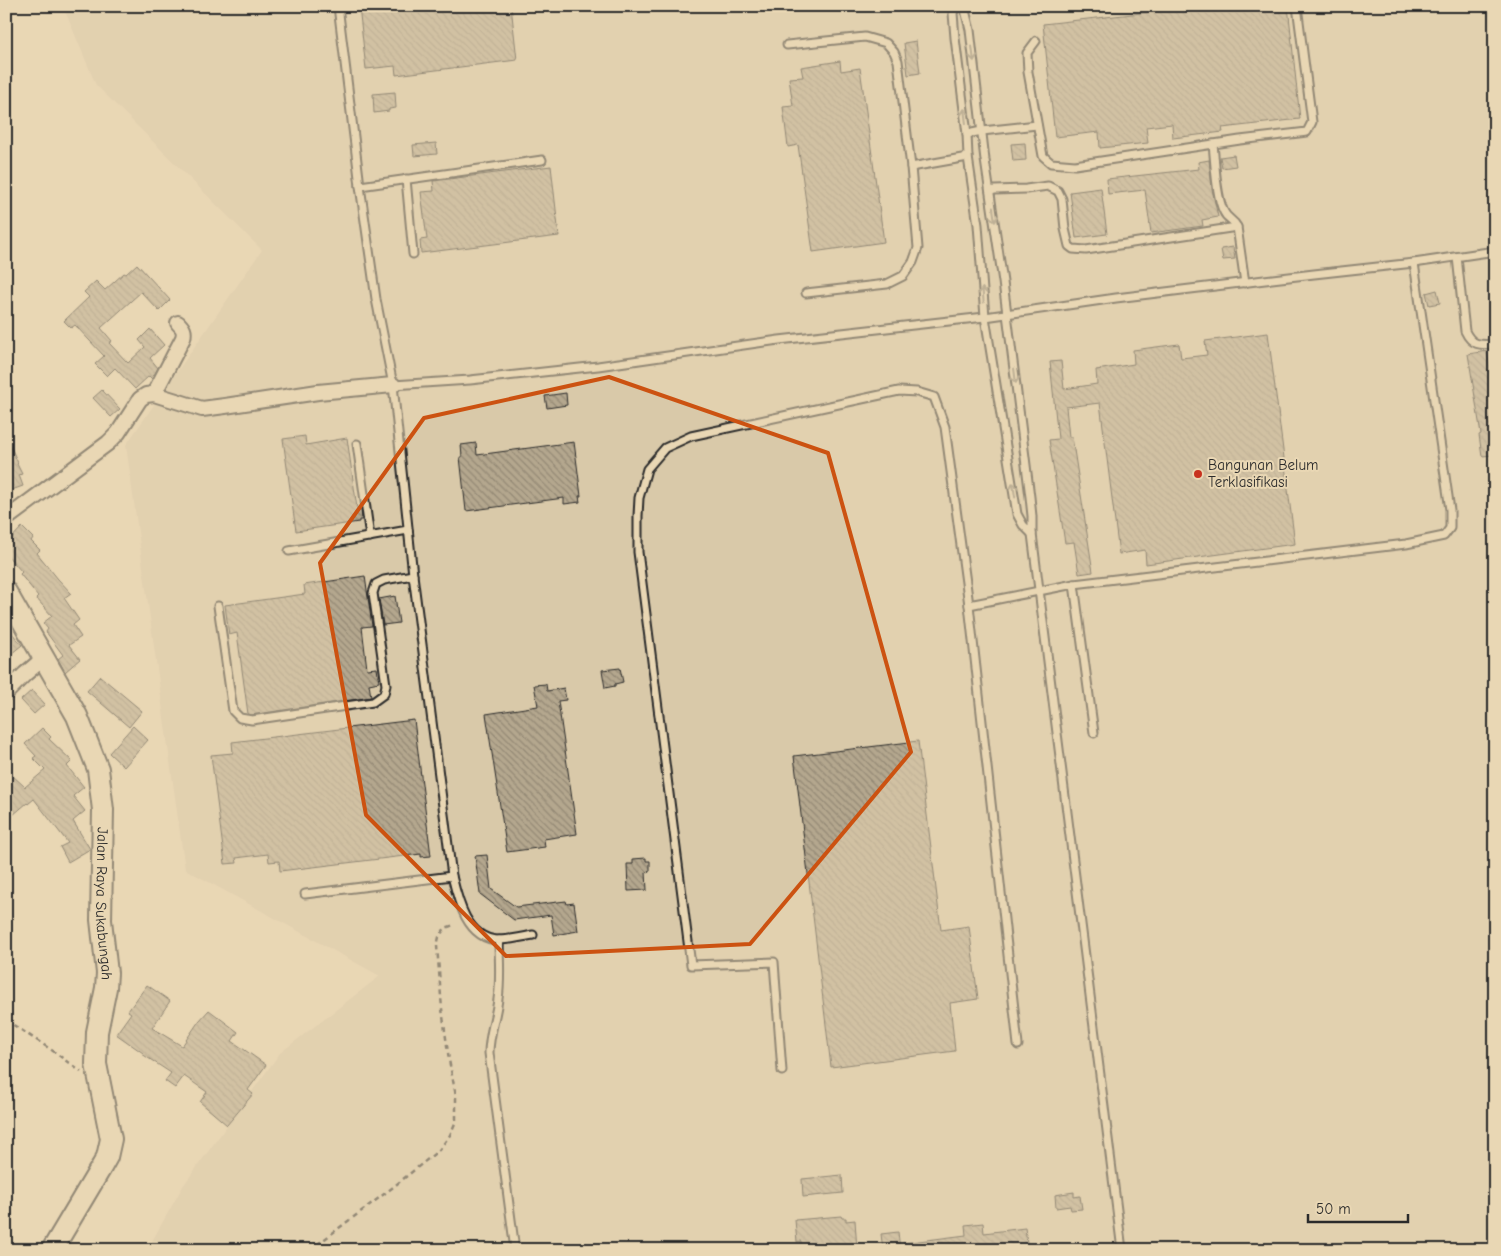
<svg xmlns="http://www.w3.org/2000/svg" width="1501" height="1256" viewBox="0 0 1501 1256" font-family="'Comic Neue',sans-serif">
  <defs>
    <pattern id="building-back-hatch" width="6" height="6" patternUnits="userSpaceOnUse" patternTransform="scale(1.25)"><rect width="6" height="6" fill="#b4a78e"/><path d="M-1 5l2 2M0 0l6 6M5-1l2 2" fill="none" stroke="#938874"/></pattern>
  </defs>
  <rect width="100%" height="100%" fill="#e9d7b4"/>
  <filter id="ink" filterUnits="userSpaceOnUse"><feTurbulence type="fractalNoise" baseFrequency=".02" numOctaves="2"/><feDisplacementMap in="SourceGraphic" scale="10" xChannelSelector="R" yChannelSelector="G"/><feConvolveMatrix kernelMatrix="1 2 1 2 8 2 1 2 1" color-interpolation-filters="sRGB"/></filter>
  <g filter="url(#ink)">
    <path fill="#d9c9a9" d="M63,6H1495V1250H147L183,1186L280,1053L380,976L185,869L126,445L262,250L96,85Z"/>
    <g fill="url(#building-back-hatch)" stroke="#2b2b2b">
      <path d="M359,6H511L517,60L396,75L395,66L366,69Z"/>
      <path d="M1204,6H1288L1300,119L1222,128L1223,132L1173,138L1172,124L1146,127L1148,143L1100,148L1099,132L1055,137L1043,24Z"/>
      <path d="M916,41L920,73L908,75L904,43Z"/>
      <path d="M840,61L841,71L860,68L884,242L813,252L798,145L788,147L783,107L793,106L789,78L803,77L801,67Z"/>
      <path d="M395,92L396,108L389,109V111L374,113L373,94Z"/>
      <path d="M436,143L437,154L414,156L413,145Z"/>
      <path d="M1025,143L1026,160L1013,161L1011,144Z"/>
      <path d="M1234,155L1236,166L1222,168L1220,157Z"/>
      <path d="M1209,160L1212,189L1218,217L1202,220L1203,226L1151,233L1145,190L1108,194L1107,179L1199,169L1198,162Z"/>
      <path d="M551,166L559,236L421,253L420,240L427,239L421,192L434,191L433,181Z"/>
      <path d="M1101,188L1107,234L1076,238L1070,192Z"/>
      <path d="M1233,247L1235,259L1223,260L1221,249Z"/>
      <path d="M137,264L170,300L159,311L141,292L101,328L112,341L109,343L128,363L145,347L139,340L150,329L164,345L150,358L158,368L152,379L149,376L135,389L115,368L107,376L95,364L104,356L75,325L71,328L64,321L89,297L84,292L96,281L105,290L124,273L126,274Z"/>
      <path d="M1437,290L1440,303L1429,305L1426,293Z"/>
      <path d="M1268,333L1295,544L1146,564L1145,550L1119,554L1100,403L1066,407L1069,437H1072L1093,572L1079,574L1074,542L1065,543L1049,440L1058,439L1050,362L1061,361L1064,389L1097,384L1096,370L1134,364L1133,350L1179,344L1181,358L1207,355L1205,341Z"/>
      <path d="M1487,351L1490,370L1495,369V423L1490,424L1494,455L1482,456L1479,435L1481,434L1468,354Z"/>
      <path d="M102,390L120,409L111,417L93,398Z"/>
      <path d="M566,393L567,405L547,408L545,396Z"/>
      <path d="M6,436L18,463L17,464L22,474L19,475L23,486L6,492Z"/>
      <path d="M305,436L306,445L347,438L357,508H361L362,520H359V522L296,531L283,439Z"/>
      <path d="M574,442L581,496H579L580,502L564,504V498L466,511L460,457H462L461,445L476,443L477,455Z"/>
      <path d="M22,527L33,538L31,541L40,550L37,553L58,579L71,593L64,598L79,620L73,625L81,637L69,645L80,659L65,672L58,659L63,655L46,632L48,629L43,623L52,616L36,598L38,596L20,574L22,572L6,554V544Z"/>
      <path d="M365,576L372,626L362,627L367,669L377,668L379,682L369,684L371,697L252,715L248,714L237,633L229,635L225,605L305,594L304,585Z"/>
      <path d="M395,596L399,623L383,625L379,599Z"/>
      <path d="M6,626L22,645L6,658Z"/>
      <path d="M620,668L623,682L615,684V686L605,688L602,670Z"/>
      <path d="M100,676L142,711L129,727L87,691Z"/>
      <path d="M546,684L547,691L564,688L566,700L558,701L577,834L544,839L545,847L507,852L486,714L538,706L534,685Z"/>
      <path d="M32,690L45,704L34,714L21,700Z"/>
      <path d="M414,720L431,856L421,857V854L280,871L279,861L269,862L268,854L236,858L237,863L225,864L211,755L233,753L232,742Z"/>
      <path d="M133,726L148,740L124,767L109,753Z"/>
      <path d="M42,728L51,737L49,739L72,761L67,766L84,787L73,796L85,811L73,821L90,849L68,862L60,847L68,843L34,799L28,804L27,803L6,821V781L12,775L25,787L45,770L33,758L36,756L25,744Z"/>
      <path d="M918,741L941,930L969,926L978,999L950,1003L955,1051L831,1067L794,756Z"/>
      <path d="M487,855L491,889L516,907L566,901L567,904L574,903L578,931L554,935L551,915L514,920L480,894L475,856Z"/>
      <path d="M646,858V861H650V871L646,872L647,890L628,891L627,864H633V859Z"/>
      <path d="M147,985L170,1001L152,1028L182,1046L199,1021L209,1010L238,1032L232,1041L266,1065L248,1090L253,1094L227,1125L200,1102L207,1092L184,1076L175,1088L165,1081L171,1073L142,1054L143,1053L116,1034L131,1013L128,1011Z"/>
      <path d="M842,1175L843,1193L803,1197L802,1179Z"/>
      <path d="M1074,1192V1197L1080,1196L1082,1209L1071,1210L1070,1206L1056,1208L1055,1195Z"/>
      <path d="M841,1216L842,1218H846V1221L855,1220L857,1250H801V1241L797,1242L795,1220Z"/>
      <path d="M983,1223L984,1233L1025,1228L1028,1250H903V1243L966,1235L965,1225Z"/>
      <path d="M898,1232L900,1250H883L881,1234Z"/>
    </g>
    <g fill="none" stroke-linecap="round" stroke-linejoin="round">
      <defs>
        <g id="lane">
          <path d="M338,6L360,186L376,299L393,385L413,575L452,876C458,901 467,939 498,940C510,940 522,937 533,935"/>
          <path d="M956,6L953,13L955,38L967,134L968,157L978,225L985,317L1017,514L1023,525L1032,534"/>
          <path d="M964,6L970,30L985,160L1003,282L1030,497L1032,516V534L1122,1250"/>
          <path d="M1036,41L1027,53L1028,72L1043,156L1051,163L1075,165L1240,140L1307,132L1312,122L1297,6"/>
          <path d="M787,45L865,37L886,43L894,52L898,61L911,167L968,157"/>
          <path d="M967,134L982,131L1037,125"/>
          <path d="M1213,144C1215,162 1216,197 1224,212C1227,219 1233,219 1237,227L1245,283"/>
          <path d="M406,179L413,254"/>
          <path d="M360,186L542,160"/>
          <path d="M990,191L995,190L1026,189L1048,186L1058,191L1062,199L1065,229L1069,246L1073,249L1086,250L1237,227"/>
          <path d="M1457,257L1465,331C1472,346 1480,345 1495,344"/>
          <path d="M806,293L887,284L903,276L913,262L918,248L911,167"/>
          <path d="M393,385L470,380L598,366L779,340L985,317L1116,298L1314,274L1414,263L1495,251"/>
          <path d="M357,444L370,537"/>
          <path d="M289,551L408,530"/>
          <path d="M1074,584L1094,733"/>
          <path d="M969,605L1074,584L1406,544L1444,536L1450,528V510L1414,263"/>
          <path d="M218,606L233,711L240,718L252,720L373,702L384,694L386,685L373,593L376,584L384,580L413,575"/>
          <path d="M305,894L452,876"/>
          <path d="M499,940C499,959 501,980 498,999C496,1018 489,1034 489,1053L515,1250"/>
          <path d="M782,1071L774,962L691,965L638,552V516L639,498L647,469L665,448L691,436L899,391L917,392L934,397L945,427L969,605L1018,1045"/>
        </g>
        <g id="street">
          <path d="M154,394L183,338C185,331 183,328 178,323"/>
          <path d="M6,519L108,443L118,433L140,399L146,395L154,394L202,409L225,406L318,392L393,385"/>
          <path d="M6,693L25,674L44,658"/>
        </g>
        <g id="secondary">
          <path id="s1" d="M6,592L77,716L98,769L103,810L101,920L107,973L106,988L97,1032L96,1064L111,1139L107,1157L102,1166L52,1250"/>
        </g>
      </defs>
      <use href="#lane" stroke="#2b2b2b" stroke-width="11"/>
      <use href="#street" stroke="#2b2b2b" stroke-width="18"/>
      <use href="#secondary" stroke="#2b2b2b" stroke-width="24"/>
      <g stroke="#2b2b2b" stroke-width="2.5" stroke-dasharray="5 4" stroke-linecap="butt">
        <path d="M6,1020L53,1051L81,1072"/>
        <path d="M310,1250L392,1188L439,1150L450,1135L456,1121V1096L449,1060L442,1009L437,946L439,937L445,928L454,925"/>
      </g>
      <use href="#lane" stroke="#e9d7b4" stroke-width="7"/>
      <use href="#street" stroke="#e9d7b4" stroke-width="14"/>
      <use href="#secondary" stroke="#e9d7b4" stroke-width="20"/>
    </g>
    <defs><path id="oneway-shaft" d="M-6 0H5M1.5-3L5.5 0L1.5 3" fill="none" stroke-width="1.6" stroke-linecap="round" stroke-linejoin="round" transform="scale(1.25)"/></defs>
    <g stroke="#8a8170">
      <use href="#oneway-shaft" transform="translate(973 54) rotate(83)"/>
      <use href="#oneway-shaft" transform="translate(965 116) rotate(-97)"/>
      <use href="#oneway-shaft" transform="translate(994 215) rotate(82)"/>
      <use href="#oneway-shaft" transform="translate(983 295) rotate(-95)"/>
      <use href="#oneway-shaft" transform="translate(1015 376) rotate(83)"/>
      <use href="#oneway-shaft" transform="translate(1014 490) rotate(-99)"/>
    </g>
  </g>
  <path d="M0 0H1501V1256H0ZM609,377L828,453L911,752L750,944L506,956L366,815L320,563L424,418Z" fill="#e9d7b4" fill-opacity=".55" fill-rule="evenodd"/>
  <path fill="none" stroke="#cc5211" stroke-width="4" stroke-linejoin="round" d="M609,377L828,453L911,752L750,944L506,956L366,815L320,563L424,418Z"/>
  <circle fill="#c8321e" stroke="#e9d7b4" stroke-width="2" cx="1198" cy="474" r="5"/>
  <g text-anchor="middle" stroke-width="4" stroke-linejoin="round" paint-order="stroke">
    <g font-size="15" fill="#2b2b2b" stroke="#e9d7b4" text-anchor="start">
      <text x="1208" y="470">Bangunan Belum<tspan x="1208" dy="17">Terklasifikasi</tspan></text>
    </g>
    <g font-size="15" fill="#2b2b2b" stroke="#e9d7b4">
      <text dy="5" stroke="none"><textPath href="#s1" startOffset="335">Jalan Raya Sukabungah</textPath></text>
    </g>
  </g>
  <rect width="1501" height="1256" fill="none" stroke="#e9d7b4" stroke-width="25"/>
  <rect x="12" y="12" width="1476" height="1231" fill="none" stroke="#2b2b2b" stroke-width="2" filter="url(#ink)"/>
  <path d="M1308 1214v8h100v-8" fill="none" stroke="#2b2b2b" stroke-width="2.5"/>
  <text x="1316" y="1214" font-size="15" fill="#2b2b2b" stroke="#e9d7b4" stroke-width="4" paint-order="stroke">50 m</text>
</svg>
